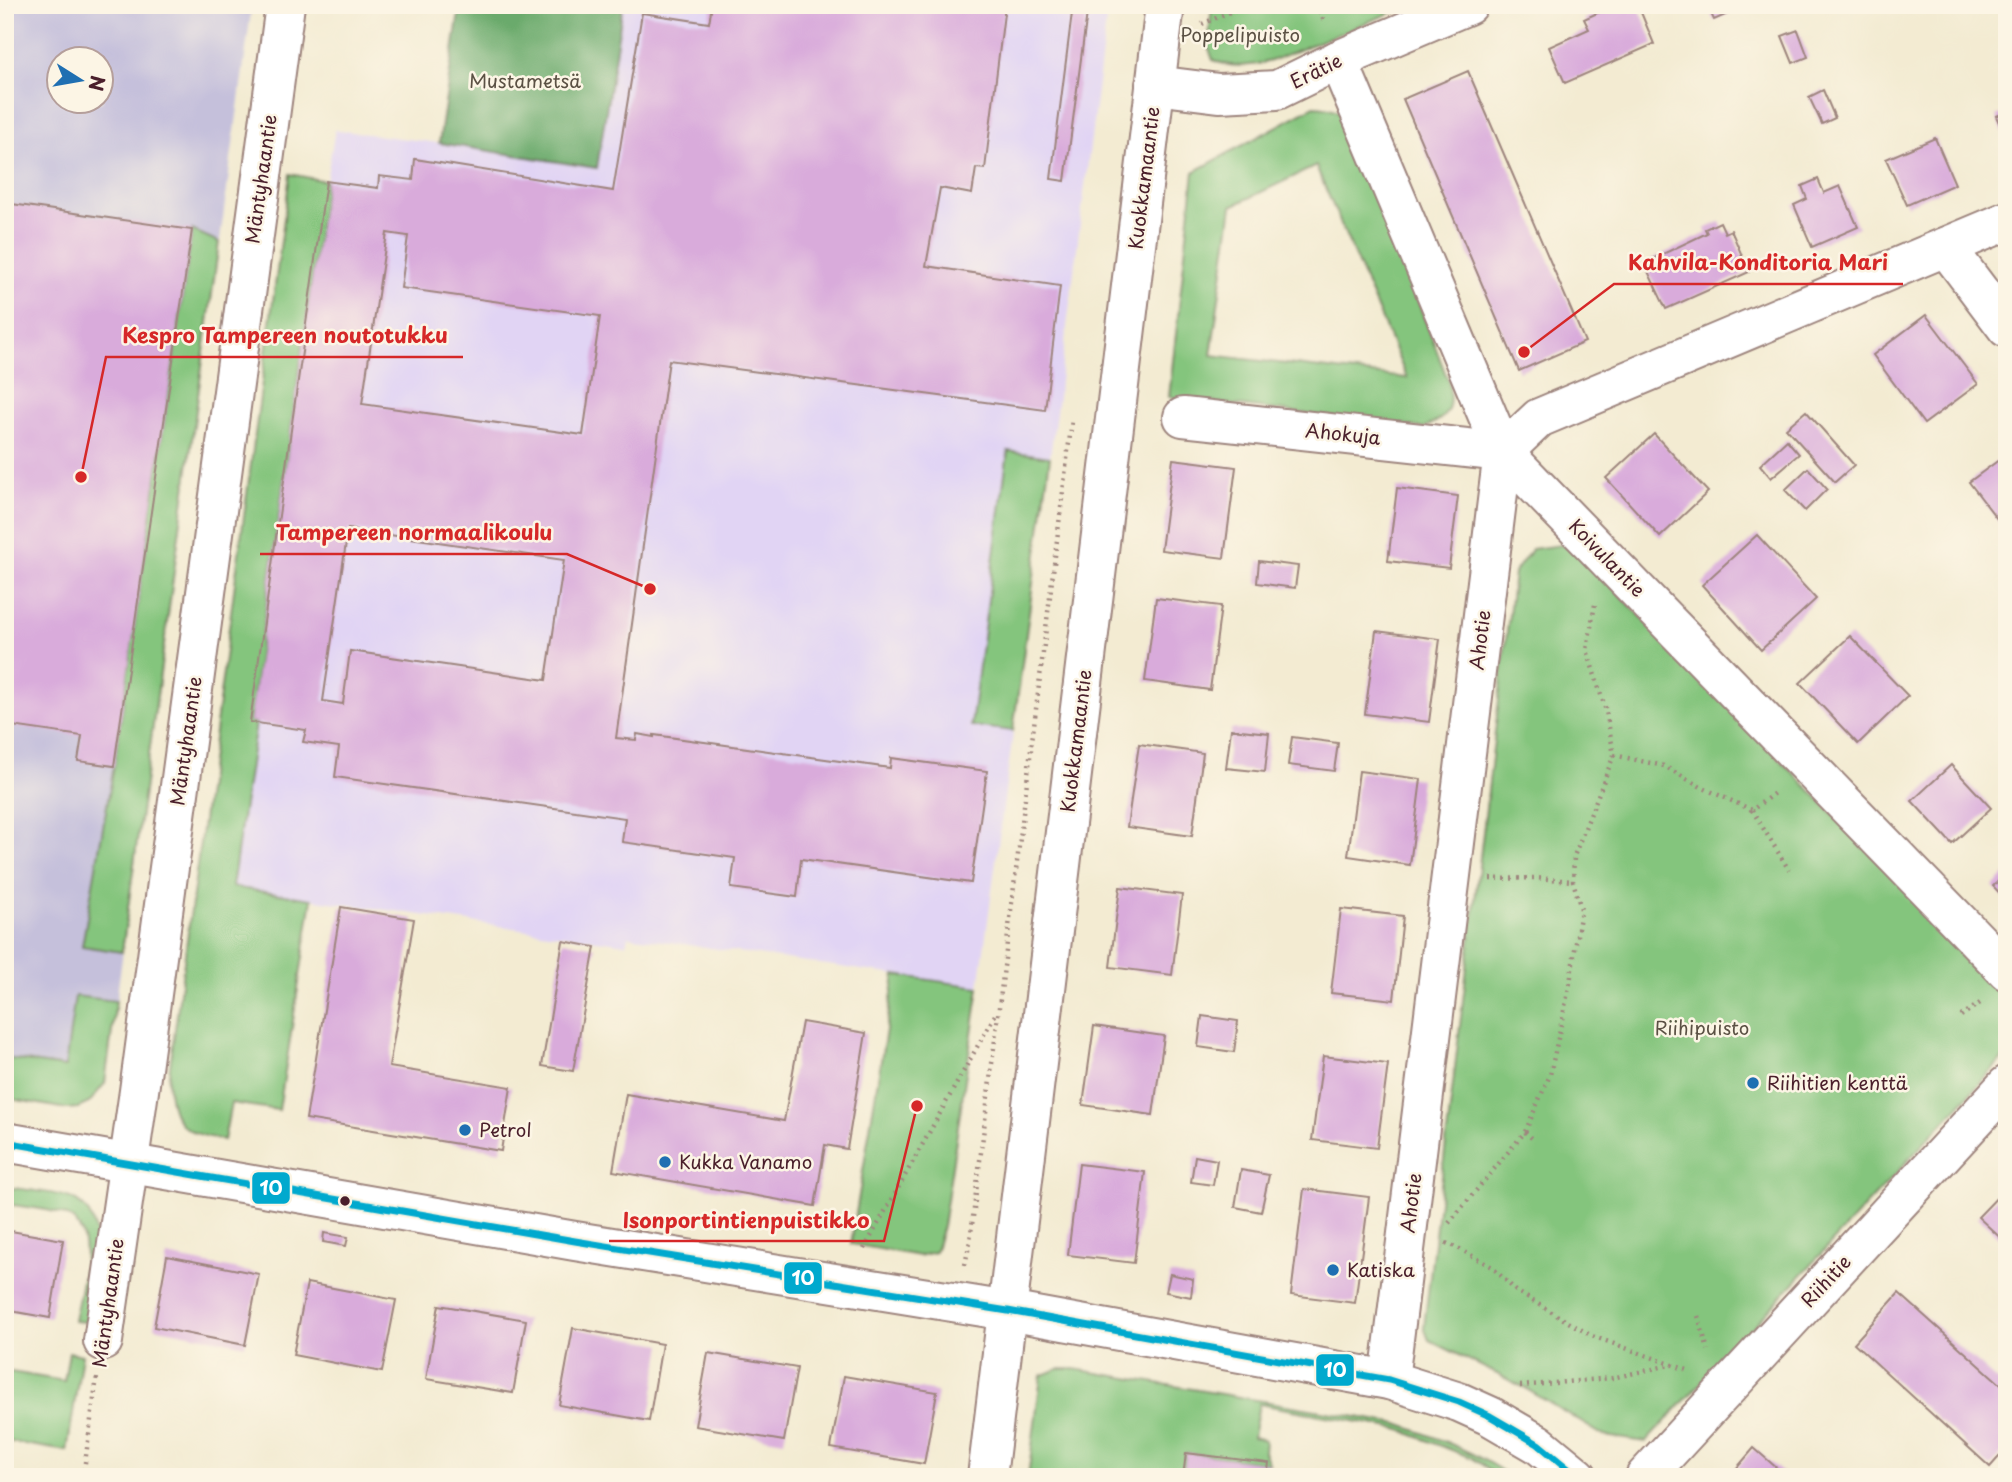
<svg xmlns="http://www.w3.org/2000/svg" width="2012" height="1482" viewBox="0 0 2012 1482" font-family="'Playpen Sans',sans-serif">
  <rect width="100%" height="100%" fill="#fcf5e5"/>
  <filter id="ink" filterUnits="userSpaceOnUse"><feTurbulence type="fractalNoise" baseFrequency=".0143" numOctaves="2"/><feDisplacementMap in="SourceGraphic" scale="14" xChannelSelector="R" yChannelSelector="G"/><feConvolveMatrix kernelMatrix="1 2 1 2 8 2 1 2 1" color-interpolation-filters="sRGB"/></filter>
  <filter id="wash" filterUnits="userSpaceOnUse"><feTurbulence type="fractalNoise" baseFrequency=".00686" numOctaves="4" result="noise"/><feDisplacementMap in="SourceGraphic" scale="28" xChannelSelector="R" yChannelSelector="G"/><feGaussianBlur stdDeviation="1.57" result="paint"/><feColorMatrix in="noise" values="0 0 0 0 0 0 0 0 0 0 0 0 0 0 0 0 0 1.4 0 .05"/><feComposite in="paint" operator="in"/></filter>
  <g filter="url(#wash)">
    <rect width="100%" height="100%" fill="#f3ebd2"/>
    <path fill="#e1d4f4" d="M623,5H1108L1056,412L979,987L628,936L626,944L232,888L256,723L250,722L326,181L335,130L439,143L597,168Z"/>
    <path fill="#c5c0db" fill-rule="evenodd" d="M5,5H252L105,1083L89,1103L78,1108L67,1109L5,1098ZM60,60H102V102H60Z"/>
    <g fill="#84c57d" stroke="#677254" stroke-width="2" fill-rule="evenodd">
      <path d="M1212,5H1410L1271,61C1251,66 1232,69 1213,60L1208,46Z"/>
      <path d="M1314,106C1335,107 1340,110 1352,128L1449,383C1452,410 1449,418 1423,428L1169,397L1194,172ZM1316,166L1407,378H1406L1211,355L1232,206Z"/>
      <path d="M290,174L326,181L250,721L256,723L232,887L312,899L279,1110L231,1103L224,1140C181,1132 172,1125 168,1081Z"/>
      <path d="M192,230L219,242L122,952L82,946L114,766Z"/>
      <path d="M1008,451L1050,457L1013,731L971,726Z"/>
      <path d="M1561,545L1581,555L2007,992V1054L1646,1442L1604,1436L1523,1387L1429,1340L1424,1327L1514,573L1532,549Z"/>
      <path d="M895,975L979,987L943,1226L935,1252L919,1256L851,1244Z"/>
      <path d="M75,996L116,1001L105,1083L89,1103L78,1108L67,1109L5,1098V1058L65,1067Z"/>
      <path d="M5,1187C26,1190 50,1191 70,1198C115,1216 91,1288 86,1322L74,1321C79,1292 100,1230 65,1215C47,1208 24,1207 5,1204Z"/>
      <path d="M69,1352L82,1355L67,1451L5,1441V1371L64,1381Z"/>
      <path d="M1058,1369H1074L1398,1424C1438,1438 1476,1452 1511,1477H1500L1472,1458L1398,1429L1259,1404L1253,1437L1265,1440L1264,1452L1269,1463L1186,1453L1183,1477H1028L1041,1376Z"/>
    </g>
    <path fill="#6baa6c" stroke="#5a644c" stroke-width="2" d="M460,5H623L597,168L439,143Z"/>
    <g id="blocks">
      <g fill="#d9abdb" fill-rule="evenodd">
        <path d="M712,5H1005L985,169L976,168L972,194L940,188L926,266L1060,286L1045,410L669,360L616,738L636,740L637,734L654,737V735L890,768L891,758L987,771L971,883L801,859L797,897L731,888L735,858L622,842L625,818L335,777L339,747L303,742L306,730L250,722L326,181L378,188L379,176L413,180L415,159L613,191L642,13L709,23ZM387,233L408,236L401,288L600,316L583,435L362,404ZM348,529L564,560L546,680L350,651L343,704L323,701Z"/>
        <path d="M1073,5H1088L1065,181L1051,179Z"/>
        <path d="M1615,5H1638L1654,44L1565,83L1549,47L1589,29L1584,19Z"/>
        <path d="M1707,5H1748L1714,20Z"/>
        <path d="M1798,30L1808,57L1793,63L1782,36Z"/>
        <path d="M1468,71L1585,342L1519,371L1403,99Z"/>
        <path d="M1823,90L1835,118L1822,124L1809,97Z"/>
        <path d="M2007,112V140L1996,116Z"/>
        <path d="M1935,138L1955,184L1907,205L1886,159Z"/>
        <path d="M1818,179L1824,193L1840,186L1858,227L1812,247L1794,205L1807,199L1802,186Z"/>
        <path d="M5,203L192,230L114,766L78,761L82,736L5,725Z"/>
        <path d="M1720,222L1725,233L1731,230L1749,272L1666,309L1644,263L1707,233L1705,229Z"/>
        <path d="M1926,315L1978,384L1924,424L1873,355Z"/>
        <path d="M1806,411L1854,465L1835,482L1786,428Z"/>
        <path d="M1654,434L1708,492L1660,537L1606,478Z"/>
        <path d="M1787,440L1799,454L1771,478L1760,465Z"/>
        <path d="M2007,454V532L1969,482Z"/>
        <path d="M1173,459L1236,467L1224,558L1161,550Z"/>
        <path d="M1808,468L1827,489L1805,511L1785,490Z"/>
        <path d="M1397,488L1458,496L1449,568L1388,561Z"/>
        <path d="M1757,535L1816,599L1761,650L1702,585Z"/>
        <path d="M1259,561L1298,566L1295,588L1257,583Z"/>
        <path d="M1156,598L1221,606L1210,690L1145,681Z"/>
        <path d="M1376,631L1440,639L1429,722L1365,714Z"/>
        <path d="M1850,636L1908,696L1858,744L1800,683Z"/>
        <path d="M1231,729L1269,733L1265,772L1226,768Z"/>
        <path d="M1292,737L1338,743L1334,771L1288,765Z"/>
        <path d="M1139,744L1203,753L1192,836L1127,827Z"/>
        <path d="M1951,765L1991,808L1952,844L1912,801Z"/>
        <path d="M1359,771L1421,779L1410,865L1348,856Z"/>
        <path d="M2007,873V901L1993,886Z"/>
        <path d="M1120,887L1182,895L1172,975L1110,967Z"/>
        <path d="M341,907L414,919L389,1067L511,1087L501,1151L306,1119Z"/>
        <path d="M1341,909L1403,916L1394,1000L1331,993Z"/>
        <path d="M563,941L595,947L573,1071L542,1066Z"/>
        <path d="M1202,1016L1238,1021L1234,1052L1198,1047Z"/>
        <path d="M802,1022L866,1033L847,1149L825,1145L815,1206L613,1171L626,1094L784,1121Z"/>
        <path d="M1094,1026L1164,1036L1153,1115L1083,1105Z"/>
        <path d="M1323,1056L1388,1064L1377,1148L1312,1140Z"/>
        <path d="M1195,1156L1217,1160L1213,1185L1191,1182Z"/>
        <path d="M1079,1164L1145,1172L1134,1263L1068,1255Z"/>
        <path d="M1241,1170L1269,1175L1261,1212L1235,1207Z"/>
        <path d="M2007,1187V1244L1978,1217Z"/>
        <path d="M1304,1189L1369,1197L1355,1303L1291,1295Z"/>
        <path d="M5,1230L63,1240L50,1318L5,1310Z"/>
        <path d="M324,1233L348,1237L346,1246L323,1242Z"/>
        <path d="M167,1256L259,1274L245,1345L154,1327Z"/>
        <path d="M1170,1274L1193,1279L1191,1297L1166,1292Z"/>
        <path d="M307,1283L396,1300L382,1372L293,1355Z"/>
        <path d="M1899,1293L2007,1390V1448L1990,1467L1854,1343Z"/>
        <path d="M439,1305L526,1320L513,1393L426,1379Z"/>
        <path d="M573,1328L662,1344L649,1421L559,1405Z"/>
        <path d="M708,1353L797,1368L784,1441L695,1426Z"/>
        <path d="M844,1376L937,1392L924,1464L831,1448Z"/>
        <path d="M1754,1448L1787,1477H1729Z"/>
        <path d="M1186,1453L1269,1463L1267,1477H1183Z"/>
      </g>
    </g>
  </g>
  <g filter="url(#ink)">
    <use href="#blocks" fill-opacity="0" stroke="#9e857e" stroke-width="2"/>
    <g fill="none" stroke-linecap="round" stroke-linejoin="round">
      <defs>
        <g id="minor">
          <path d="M1338,60L1503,452L2007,971"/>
          <path d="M1155,85L1219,93L1277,90L1338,60L1468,5"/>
          <path d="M1946,247L2007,328"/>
          <path d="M1183,417L1503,452"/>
          <path d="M103,1341L139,1091L285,5"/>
          <path d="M1389,1380L1503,452L1539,418L2007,221"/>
          <path d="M1645,1477L2007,1085"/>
        </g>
        <g id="major">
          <path d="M5,1142L575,1241L1008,1311L1389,1380L1459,1402L1490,1416L1538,1444L1578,1477"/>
          <path d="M987,1477L1165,5"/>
        </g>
      </defs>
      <use href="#minor" stroke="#9e857e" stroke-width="42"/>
      <use href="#major" stroke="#9e857e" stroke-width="42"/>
      <g stroke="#9e857e" stroke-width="4.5" stroke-dasharray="2 5" stroke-linecap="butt">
        <path d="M1317,5L1325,24"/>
        <path d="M1202,24L1246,5"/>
        <path d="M1614,755L1664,766L1701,787L1752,810L1777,791"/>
        <path d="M1752,810L1789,870"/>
        <path d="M1490,879L1536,878L1573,881"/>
        <path d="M1961,1016L1983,1001"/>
        <path d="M1525,1132L1535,1141"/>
        <path d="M1449,1223L1525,1132L1550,1075L1570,983L1581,909L1573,881L1574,856L1614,755L1606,711L1587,650L1595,604"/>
        <path d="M1446,1243L1458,1248L1492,1267L1516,1291L1592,1336L1690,1371"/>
        <path d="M864,1249L995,1015"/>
        <path d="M965,1265L970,1241L1072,419"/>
        <path d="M1698,1316L1708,1350"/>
        <path d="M1520,1386L1612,1378L1670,1365"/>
        <path d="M83,1477L97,1377"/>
      </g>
      <use href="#minor" stroke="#fff" stroke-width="38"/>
      <use href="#major" stroke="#fff" stroke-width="38"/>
      <defs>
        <path id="bus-1" d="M5,1142L575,1241L1008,1311L1389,1380L1459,1402L1490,1416L1538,1444L1578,1477"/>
      </defs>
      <use href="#bus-1" stroke="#fcf5e5" stroke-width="12"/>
      <use href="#bus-1" stroke="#00a9ce" stroke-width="7"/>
    </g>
  </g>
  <g fill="#1f6fb2" stroke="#fcf5e5" stroke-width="2.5">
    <circle cx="1753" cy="1083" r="7"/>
    <circle cx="465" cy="1130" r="7"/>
    <circle cx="665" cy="1162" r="7"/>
    <circle cx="1333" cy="1270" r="7"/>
  </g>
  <circle fill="#4a1f2b" stroke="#fcf5e5" stroke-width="2.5" cx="345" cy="1201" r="6"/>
  <g text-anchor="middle" stroke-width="5" stroke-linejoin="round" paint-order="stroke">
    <g font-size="19" fill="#5b5144" stroke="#fcf5e5">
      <text x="1240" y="42">Poppelipuisto</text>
      <text x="525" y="88">Mustametsä</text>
      <text x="1702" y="1035">Riihipuisto</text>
    </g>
    <g font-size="19" fill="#4a1f2b" stroke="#fcf5e5">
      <text transform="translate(1316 71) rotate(-26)" y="7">Erätie</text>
      <text transform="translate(1144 178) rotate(-83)" y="7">Kuokkamaantie</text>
      <text transform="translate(261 179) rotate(-82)" y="7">Mäntyhaantie</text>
      <text transform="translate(1343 434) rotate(6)" y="7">Ahokuja</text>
      <text transform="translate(1607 558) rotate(46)" y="7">Koivulantie</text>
      <text transform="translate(1480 640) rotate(-83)" y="7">Ahotie</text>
      <text transform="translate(186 741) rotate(-82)" y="7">Mäntyhaantie</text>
      <text transform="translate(1076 741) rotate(-83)" y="7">Kuokkamaantie</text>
      <text transform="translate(1411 1203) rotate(-83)" y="7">Ahotie</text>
      <text transform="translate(1826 1281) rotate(-47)" y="7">Riihitie</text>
      <text transform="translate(108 1303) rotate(-82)" y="7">Mäntyhaantie</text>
    </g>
    <g font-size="19" fill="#4a1f2b" stroke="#fcf5e5" text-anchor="start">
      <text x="1767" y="1090">Riihitien kenttä</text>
      <text x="479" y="1137">Petrol</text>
      <text x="679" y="1169">Kukka Vanamo</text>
      <text x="1347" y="1277">Katiska</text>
    </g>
  </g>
  <path fill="none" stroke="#d62828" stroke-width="2.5" d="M1524 352L1614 284H1903M81 477L106 357H463M650 589L567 554H260M917 1106L884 1241H609"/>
  <g fill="#d62828" stroke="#fcf5e5" stroke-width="2.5">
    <circle cx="1524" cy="352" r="7"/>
    <circle cx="81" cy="477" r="7"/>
    <circle cx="650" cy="589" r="7"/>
    <circle cx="917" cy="1106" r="7"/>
  </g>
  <g font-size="21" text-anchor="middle" font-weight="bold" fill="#d62828" stroke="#fcf5e5" stroke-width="5" stroke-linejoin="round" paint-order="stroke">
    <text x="1758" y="270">Kahvila-Konditoria Mari</text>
    <text x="285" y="343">Kespro Tampereen noutotukku</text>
    <text x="414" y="540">Tampereen normaalikoulu</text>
    <text x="746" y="1228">Isonportintienpuistikko</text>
  </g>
  <g stroke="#fcf5e5" stroke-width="2.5">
    <rect x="251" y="1171" width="40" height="34" rx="7" fill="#00a9ce"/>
    <rect x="783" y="1261" width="40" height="34" rx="7" fill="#00a9ce"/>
    <rect x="1315" y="1353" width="40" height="34" rx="7" fill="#00a9ce"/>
  </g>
  <g font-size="19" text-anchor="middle" font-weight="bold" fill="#fff">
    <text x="271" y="1195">10</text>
    <text x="803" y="1285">10</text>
    <text x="1335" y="1377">10</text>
  </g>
  <rect width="2012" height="1482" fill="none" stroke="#fcf5e5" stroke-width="28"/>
  <g transform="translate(80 80) rotate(101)"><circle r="33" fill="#fcf5e5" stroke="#b59f9b" stroke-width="2"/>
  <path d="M0-5L12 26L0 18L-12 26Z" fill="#1f6fb2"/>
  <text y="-10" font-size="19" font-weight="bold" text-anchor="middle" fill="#4a1f2b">N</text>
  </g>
</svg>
